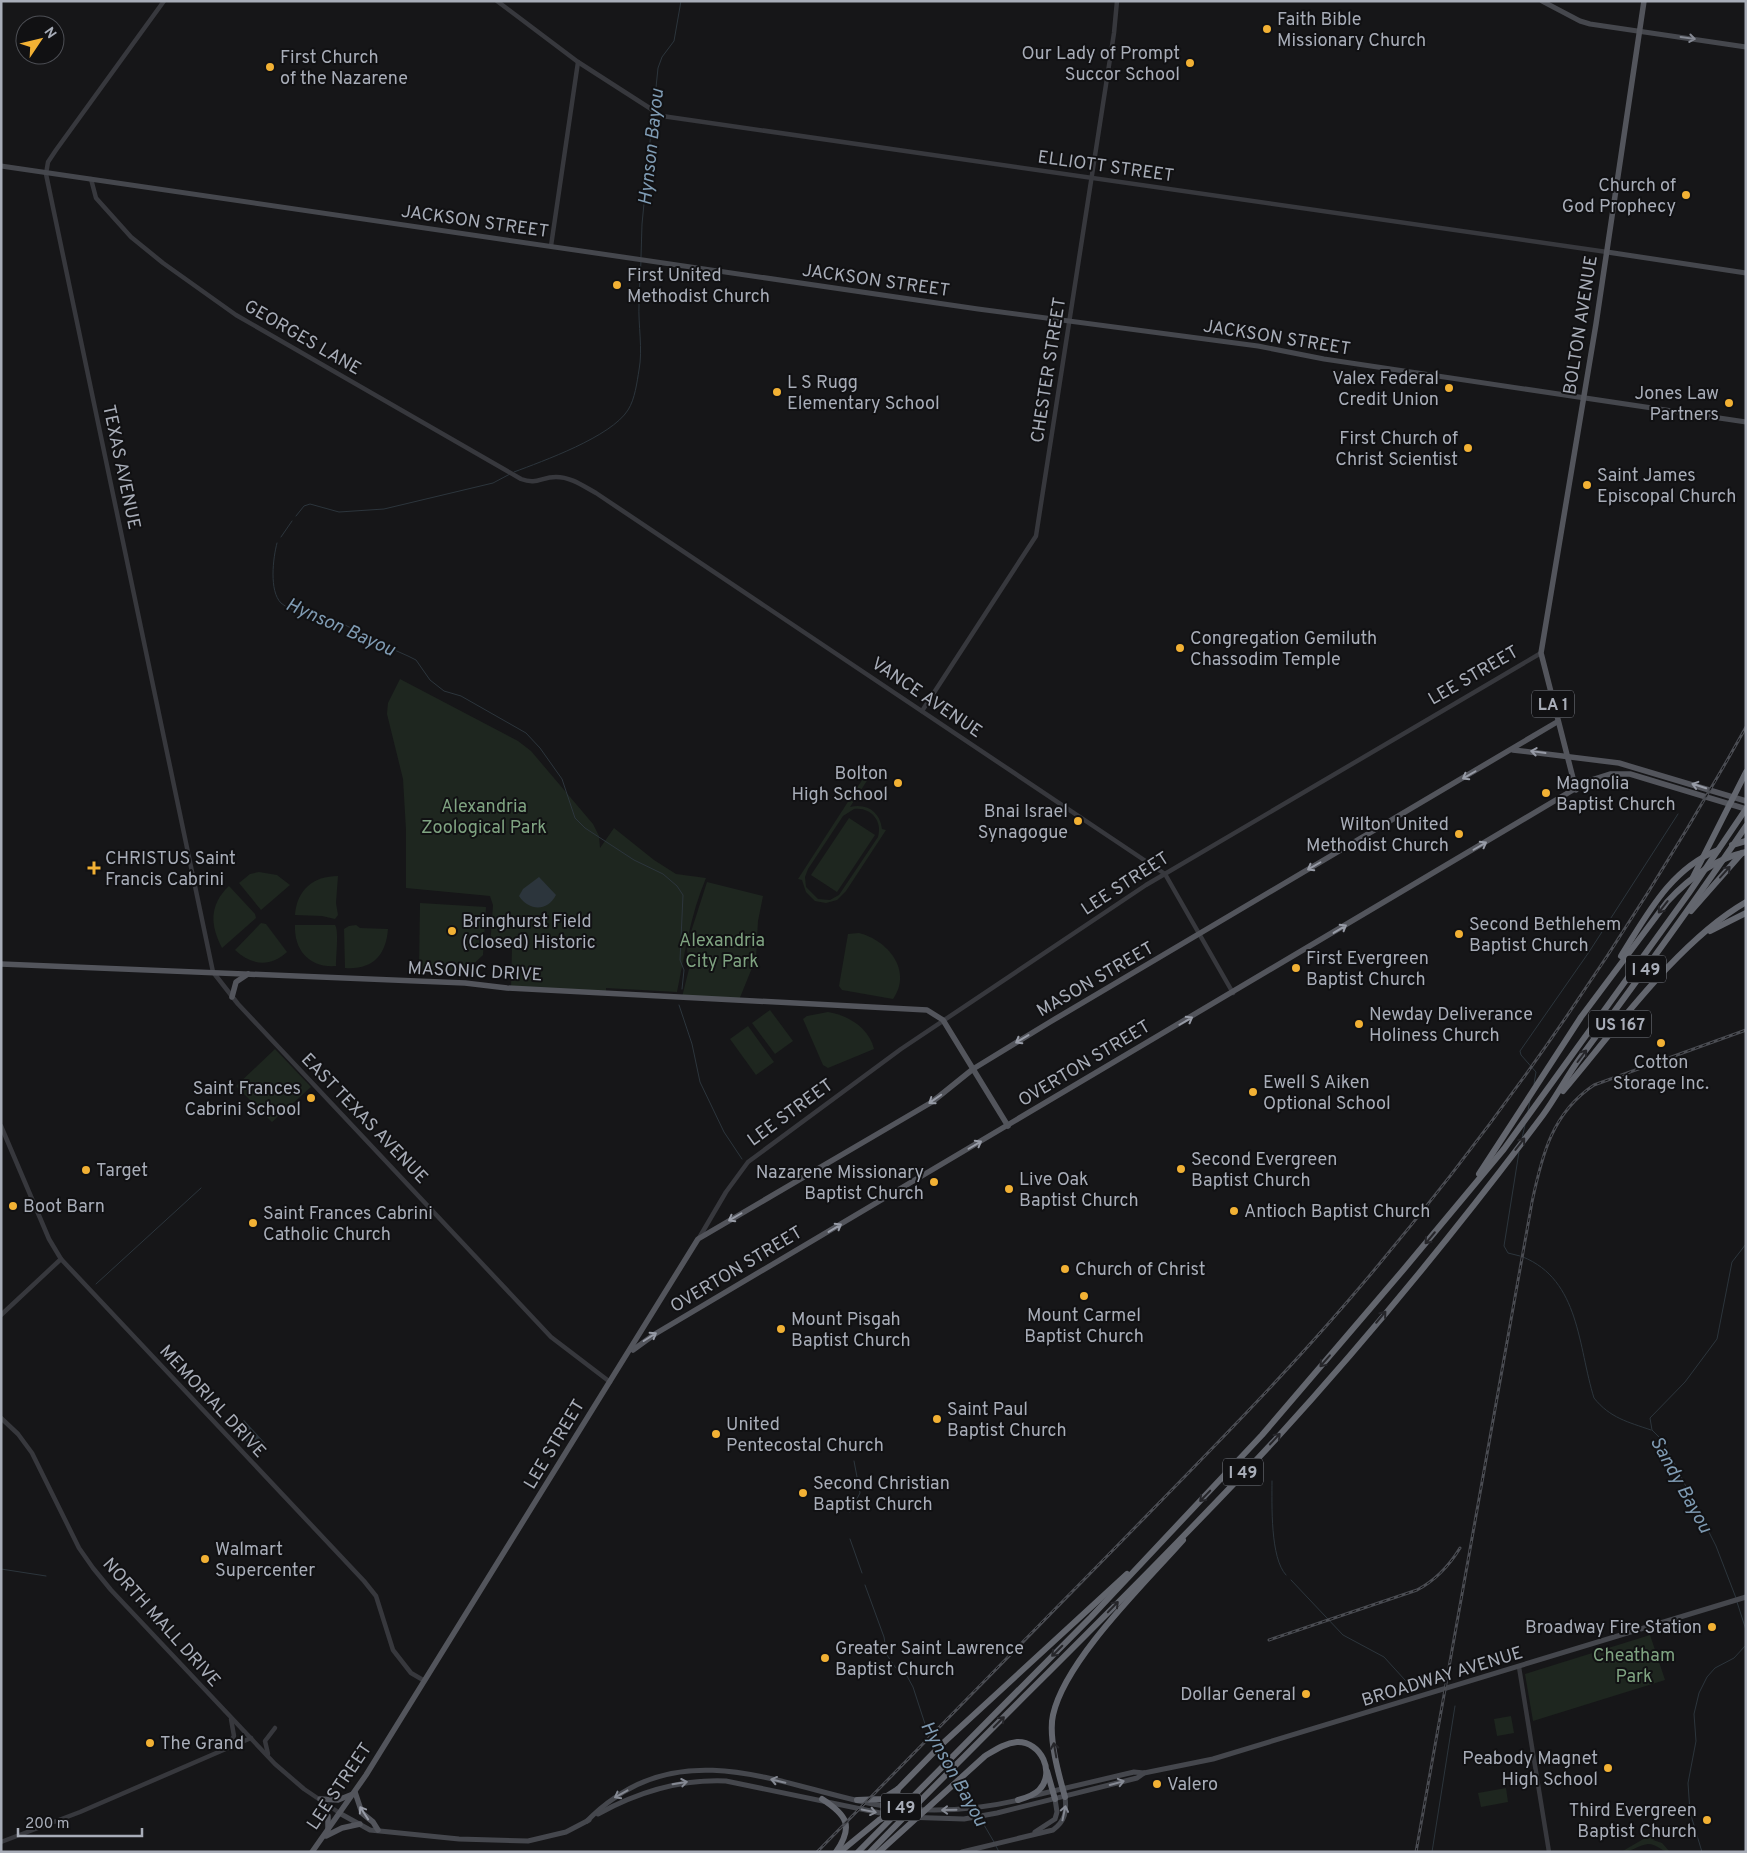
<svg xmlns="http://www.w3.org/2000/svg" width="1747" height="1853" viewBox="0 0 1747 1853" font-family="Overpass,sans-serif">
  <rect width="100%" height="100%" fill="#161618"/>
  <g fill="#1e261f" fill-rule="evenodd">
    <path d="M400,679L518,741L531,751L593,824L599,836L600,848L614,828L654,860L676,874L706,878C690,916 685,953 677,992L606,988V991L511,988L512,948L490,947L493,905L490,896L406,888V830L403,779L387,714L388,703Z"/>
    <path d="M866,774L870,776L850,807C866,803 880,811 882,829L886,830L846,891L837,900L826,903L815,901L806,892L802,880L798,879ZM854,809C870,807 883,820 878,837L839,895L830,900L818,899L806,887L805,877L808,869L843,816Z"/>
    <path d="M849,818L875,835L837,892L811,875Z"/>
    <path d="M259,872L277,875L290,885L261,910L239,883L250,874Z"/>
    <path d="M338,876L336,903L338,915L335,919L322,916L295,915C297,890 313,876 338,876Z"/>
    <path d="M707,882L763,896L758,921L756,958L739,1000L682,997L689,969L687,948L690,935Z"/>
    <path d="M229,886L255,914L256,918L222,948C210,925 209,905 229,886Z"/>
    <path d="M420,903L486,907L483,955L466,971L419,970Z"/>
    <path d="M261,923L266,924L287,952C270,968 251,965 235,950Z"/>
    <path d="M295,925H335C339,930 336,956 336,966C310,968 294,951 295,925Z"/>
    <path d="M356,925L360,928L388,929C386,956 372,970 345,968L344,929L349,926Z"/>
    <path d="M859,933C887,940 913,970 893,999L842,990L839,986L848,934Z"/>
    <path d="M770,1010L793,1041L775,1054L752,1023Z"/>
    <path d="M828,1012C848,1015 869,1028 874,1049L828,1068L823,1065L803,1019L807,1016Z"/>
    <path d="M748,1026L774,1062L756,1075L730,1039Z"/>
    <path d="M275,1049L311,1087L272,1122L236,1086Z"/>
    <path d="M1650,1635L1665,1680L1533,1721L1525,1674Z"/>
    <path d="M1511,1716L1514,1733L1497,1736L1494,1719Z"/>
    <path d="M1506,1788L1508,1802L1481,1807L1478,1793Z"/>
    <path d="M1666,1826L1668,1830L1653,1840L1662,1843L1670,1852C1662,1852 1657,1844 1648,1844C1638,1845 1632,1852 1621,1852Z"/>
  </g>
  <g fill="#2c353c">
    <path d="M539,877L556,895C547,912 529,911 519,896L523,889Z"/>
    <path d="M244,1420L265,1443L256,1452L235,1429Z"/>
  </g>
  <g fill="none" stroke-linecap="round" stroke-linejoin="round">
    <g stroke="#2c353c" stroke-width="1">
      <path d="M654,107L658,68L662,57L674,41L681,1"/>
      <path d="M641,257L642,224L653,111"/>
      <path d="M639,298L641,261"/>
      <path d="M514,472C543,461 611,437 628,410C635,399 637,382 639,370C643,349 638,325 639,304"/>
      <path d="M296,516L304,506L310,504L339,512L384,509L493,483L510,474"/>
      <path d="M281,537L292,521"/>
      <path d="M277,543C273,558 269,591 281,603C292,613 306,609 318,613C349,625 377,643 408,656L416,660L430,680L444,691L461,696L526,733L540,748L562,779L575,818L585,828L634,860L663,874L677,886L683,895L680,960L684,970L682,989"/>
      <path d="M679,1005L692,1044L700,1082L724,1132L742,1159"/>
      <path d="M1534,1084L1536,1072L1521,1055L1520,1051L1589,952L1678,814"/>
      <path d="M1528,1111L1530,1100"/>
      <path d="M1522,1138L1525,1125"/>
      <path d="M1519,1152L1504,1246L1508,1253L1520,1256"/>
      <path d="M1523,1257C1580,1280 1578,1347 1594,1398C1610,1418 1628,1422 1651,1430"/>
      <path d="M96,1284L201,1188"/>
      <path d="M1272,1481C1272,1504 1270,1558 1286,1575"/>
      <path d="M850,1512L860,1493L854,1461"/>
      <path d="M850,1539L862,1573"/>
      <path d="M1,1569L46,1576"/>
      <path d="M1291,1580L1343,1635L1384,1657L1415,1691"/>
      <path d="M865,1585L884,1637L887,1655L895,1667L907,1676L913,1687L925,1724L940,1744"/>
      <path d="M1736,1598L1716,1546L1663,1441L1652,1430L1650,1418L1685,1382L1717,1339L1732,1262L1746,1244"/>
      <path d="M1737,1602L1746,1630"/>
      <path d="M942,1747L948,1757"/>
      <path d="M954,1769L958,1777"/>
      <path d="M961,1782L974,1805"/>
      <path d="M980,1818L994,1842"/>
      <path d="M996,1846L999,1852"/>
      <path d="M1432,1852L1455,1706"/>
      <path d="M1702,1852L1690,1812L1688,1783L1696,1741L1694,1714L1699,1693L1707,1677L1715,1668L1734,1658L1746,1645"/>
    </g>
    <g stroke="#37383d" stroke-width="4.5">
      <path d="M164,1L56,150L48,162L46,174L213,972L238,1004L551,1337L610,1382"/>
      <path d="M497,1L578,62L662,116L1607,252"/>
      <path d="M91,179L96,198L131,237L163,263L236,315L521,479C537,485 541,477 556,477C571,477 583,486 596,493L1165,874L1233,993"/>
      <path d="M551,246L578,62"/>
      <path d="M922,711L1036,536L1114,33L1117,1"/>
      <path d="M1,1126L49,1239L61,1259L364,1581L376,1596L393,1650L411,1673L423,1680"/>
      <path d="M699,1238L726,1192L748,1162L901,1049L1146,885L1541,653"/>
      <path d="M1,1315L61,1259"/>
      <path d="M1,1418L18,1434L32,1453L79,1548L93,1568L111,1590L275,1764L304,1789L341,1814"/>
      <path d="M1519,1667L1549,1852"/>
      <path d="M226,1748L234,1736L231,1719"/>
      <path d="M268,1754L265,1741L275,1728"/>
      <path d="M1,1842L80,1812L251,1738"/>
    </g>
    <g stroke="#45474d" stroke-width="5">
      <path d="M1542,1L1580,21L1590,24L1746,47"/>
      <path d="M1,166L978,309L1258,346L1324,359L1746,422"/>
      <path d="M1607,252L1746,273"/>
      <path d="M1032,1796L1134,1772L1144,1773L1213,1759L1746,1597"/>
      <path d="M341,1814L370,1830L459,1839L528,1841L566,1832L589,1820"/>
      <path d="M598,1814C638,1792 680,1779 726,1781L890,1815"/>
      <path d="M903,1817L964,1819L997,1813L1137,1778L1144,1773"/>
      <path d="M587,1821C595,1813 604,1805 613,1799C694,1740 787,1787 873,1804C922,1814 971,1811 1019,1800"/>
      <path d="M1035,1832L1055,1819L1057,1812L1055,1799"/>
      <path d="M962,1852L1053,1830C1065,1821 1067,1812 1065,1797"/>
    </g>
    <g stroke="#53555c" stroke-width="5.5">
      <path d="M1513,750L1619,763L1746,801"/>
      <path d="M1576,790L1541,653L1596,324L1644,1"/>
      <path d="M1,964L465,983L507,988L927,1010L943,1020L1008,1126"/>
      <path d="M232,997L236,982L248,974"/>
      <path d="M633,1350L655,1334L1588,781L1610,774H1630L1746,809"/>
      <path d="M355,1792L362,1813L373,1822L378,1830"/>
      <path d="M320,1799L338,1800L353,1794"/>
      <path d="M323,1801L328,1816V1830"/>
      <path d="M326,1836L342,1828L360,1824"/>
      <path d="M312,1852L366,1775L698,1239L932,1102L973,1069L1050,1022L1557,722"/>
    </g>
    <g stroke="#63666e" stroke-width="6">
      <path d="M1732,845L1746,841"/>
      <path d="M1693,877L1746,772"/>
      <path d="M1691,911L1742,853"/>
      <path d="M1710,931L1746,913"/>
      <path d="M1621,956C1647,915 1670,869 1718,850"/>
      <path d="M1563,1091C1614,1031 1678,941 1746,902"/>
      <path d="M1479,1174L1581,1017L1667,902C1689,878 1714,859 1746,852"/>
      <path d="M1047,1771L1055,1799"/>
      <path d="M1065,1797C1059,1776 1048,1737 1053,1715C1065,1660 1145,1583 1183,1540"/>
      <path d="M822,1799C847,1815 854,1826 836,1852"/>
      <path d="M857,1800L882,1799L898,1789L941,1745L1127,1574"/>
      <path d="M898,1815L896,1799L898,1789"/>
      <path d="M840,1852L879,1820L894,1812"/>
      <path d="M858,1852L1091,1617L1262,1435L1404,1269L1504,1149L1689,893L1746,809"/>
      <path d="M870,1852C1004,1714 1144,1581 1275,1440C1369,1337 1459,1227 1543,1115C1556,1097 1567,1076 1580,1058C1637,981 1693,905 1746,826"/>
      <path d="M879,1852L985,1756C995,1750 1005,1743 1017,1742C1041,1741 1056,1773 1039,1790C1033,1796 1025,1798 1018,1800"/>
    </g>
    <defs>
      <g id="rail">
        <path d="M1269,1640L1417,1590C1436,1580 1449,1566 1460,1548"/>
        <path d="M817,1852C917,1750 1016,1648 1116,1547C1195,1466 1275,1386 1348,1301C1501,1123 1632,931 1746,727"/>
        <path d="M1416,1852L1532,1202C1542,1155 1552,1113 1594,1085L1746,1030"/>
      </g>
    </defs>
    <use href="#rail" stroke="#4a4c52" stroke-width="3"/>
    <use href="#rail" stroke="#111113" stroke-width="1" stroke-dasharray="4" stroke-linecap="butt"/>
  </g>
  <defs><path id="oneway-shaft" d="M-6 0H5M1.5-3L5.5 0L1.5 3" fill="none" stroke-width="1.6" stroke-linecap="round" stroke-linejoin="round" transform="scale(1.25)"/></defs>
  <g stroke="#858993">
    <use href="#oneway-shaft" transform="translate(1688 38) rotate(8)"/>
    <use href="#oneway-shaft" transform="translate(778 1781) rotate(-167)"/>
    <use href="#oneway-shaft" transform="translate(680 1783) rotate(-9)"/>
    <use href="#oneway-shaft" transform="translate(1117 1783) rotate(-15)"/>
    <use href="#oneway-shaft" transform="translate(621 1794) rotate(151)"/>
    <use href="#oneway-shaft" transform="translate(949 1810) rotate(179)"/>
    <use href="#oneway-shaft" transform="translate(869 1811) rotate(12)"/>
    <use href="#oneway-shaft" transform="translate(1064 1813) rotate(-78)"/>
  </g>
  <g stroke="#979ba6">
    <use href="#oneway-shaft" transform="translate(1538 752) rotate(-172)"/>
    <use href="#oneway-shaft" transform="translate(1469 775) rotate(150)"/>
    <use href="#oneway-shaft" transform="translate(1699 786) rotate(-162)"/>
    <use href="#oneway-shaft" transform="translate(1480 846) rotate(-30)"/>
    <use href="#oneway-shaft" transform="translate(1314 866) rotate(150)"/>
    <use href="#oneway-shaft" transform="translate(1340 929) rotate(-31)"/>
    <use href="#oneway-shaft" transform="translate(1186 1021) rotate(-30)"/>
    <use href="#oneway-shaft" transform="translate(1022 1039) rotate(149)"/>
    <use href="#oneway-shaft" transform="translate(935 1099) rotate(145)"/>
    <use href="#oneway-shaft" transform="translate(975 1145) rotate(-30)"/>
    <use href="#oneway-shaft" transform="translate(735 1217) rotate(150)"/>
    <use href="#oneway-shaft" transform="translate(835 1228) rotate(-31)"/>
    <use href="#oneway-shaft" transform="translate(650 1337) rotate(-32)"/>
    <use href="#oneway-shaft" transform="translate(364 1813) rotate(-123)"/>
  </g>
  <g stroke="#26262a">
    <use href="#oneway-shaft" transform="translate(1725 872) rotate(-48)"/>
    <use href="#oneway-shaft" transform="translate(1663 907) rotate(128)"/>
    <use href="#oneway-shaft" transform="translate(1582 1056) rotate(-53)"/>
    <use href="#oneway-shaft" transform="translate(1520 1144) rotate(-52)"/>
    <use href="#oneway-shaft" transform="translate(1430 1238) rotate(130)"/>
    <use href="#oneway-shaft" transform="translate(1381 1317) rotate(-50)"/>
    <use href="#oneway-shaft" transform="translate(1325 1361) rotate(131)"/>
    <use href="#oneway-shaft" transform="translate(1275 1439) rotate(-47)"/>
    <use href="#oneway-shaft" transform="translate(1205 1496) rotate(134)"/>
    <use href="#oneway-shaft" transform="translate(1113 1607) rotate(-46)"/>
    <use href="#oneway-shaft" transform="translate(1057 1651) rotate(135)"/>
    <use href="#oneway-shaft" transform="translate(999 1722) rotate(-45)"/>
    <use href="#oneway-shaft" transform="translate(1055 1750) rotate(-100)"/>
  </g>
  <g fill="#f2b134" stroke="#111113" stroke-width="2">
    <circle cx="1267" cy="29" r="5"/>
    <circle cx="1190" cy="63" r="5"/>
    <circle cx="270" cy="67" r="5"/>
    <circle cx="1686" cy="195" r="5"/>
    <circle cx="617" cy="285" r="5"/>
    <circle cx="1449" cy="388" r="5"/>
    <circle cx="777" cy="392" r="5"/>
    <circle cx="1729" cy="403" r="5"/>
    <circle cx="1468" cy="448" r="5"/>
    <circle cx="1587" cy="485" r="5"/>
    <circle cx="1180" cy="648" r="5"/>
    <circle cx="898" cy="783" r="5"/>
    <circle cx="1546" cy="793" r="5"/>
    <circle cx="1078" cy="821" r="5"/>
    <circle cx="1459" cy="834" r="5"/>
    <path d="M91.5 860.5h5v5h5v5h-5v5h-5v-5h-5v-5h5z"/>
    <circle cx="452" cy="931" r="5"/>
    <circle cx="1459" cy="934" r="5"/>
    <circle cx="1296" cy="968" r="5"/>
    <circle cx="1359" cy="1024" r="5"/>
    <circle cx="1661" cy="1043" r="5"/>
    <circle cx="1253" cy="1092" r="5"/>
    <circle cx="311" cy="1098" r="5"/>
    <circle cx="1181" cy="1169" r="5"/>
    <circle cx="86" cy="1170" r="5"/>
    <circle cx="934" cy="1182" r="5"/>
    <circle cx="1009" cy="1189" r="5"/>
    <circle cx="13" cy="1206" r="5"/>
    <circle cx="1234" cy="1211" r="5"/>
    <circle cx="253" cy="1223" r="5"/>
    <circle cx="1065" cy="1269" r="5"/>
    <circle cx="1084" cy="1296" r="5"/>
    <circle cx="781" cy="1329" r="5"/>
    <circle cx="937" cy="1419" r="5"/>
    <circle cx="716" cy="1434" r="5"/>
    <circle cx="803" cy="1493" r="5"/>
    <circle cx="205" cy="1559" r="5"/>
    <circle cx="1712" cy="1627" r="5"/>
    <circle cx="825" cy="1658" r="5"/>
    <circle cx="1306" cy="1694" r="5"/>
    <circle cx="150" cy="1743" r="5"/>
    <circle cx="1608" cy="1768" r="5"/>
    <circle cx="1157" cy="1784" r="5"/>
    <circle cx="1707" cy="1820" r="5"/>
  </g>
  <g text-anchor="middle" stroke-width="4" stroke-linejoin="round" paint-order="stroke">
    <g fill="#111113" stroke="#7b7e86" stroke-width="1">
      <rect x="1532" y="690.5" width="42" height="27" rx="4"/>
      <rect x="1626" y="955.5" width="40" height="27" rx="4"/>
      <rect x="1589" y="1010.5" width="62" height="27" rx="4"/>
      <rect x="1223" y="1458.5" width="40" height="27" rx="4"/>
      <rect x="881" y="1793.5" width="40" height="27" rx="4"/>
    </g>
    <g font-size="16" font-weight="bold" fill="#a8adb8">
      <text x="1553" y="710">LA 1</text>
      <text x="1646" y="975">I 49</text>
      <text x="1620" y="1030">US 167</text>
      <text x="1243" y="1478">I 49</text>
      <text x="901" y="1813">I 49</text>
    </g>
    <g font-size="18" fill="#a8adb8" stroke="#111113" text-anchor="start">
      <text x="1277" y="25">Faith Bible<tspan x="1277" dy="21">Missionary Church</tspan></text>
      <text x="1180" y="59" text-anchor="end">Our Lady of Prompt<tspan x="1180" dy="21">Succor School</tspan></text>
      <text x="280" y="63">First Church<tspan x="280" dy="21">of the Nazarene</tspan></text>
      <text x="1676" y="191" text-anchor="end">Church of<tspan x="1676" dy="21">God Prophecy</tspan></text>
      <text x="627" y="281">First United<tspan x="627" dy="21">Methodist Church</tspan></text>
      <text x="1439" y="384" text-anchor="end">Valex Federal<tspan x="1439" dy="21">Credit Union</tspan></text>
      <text x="787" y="388">L S Rugg<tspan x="787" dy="21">Elementary School</tspan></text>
      <text x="1719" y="399" text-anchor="end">Jones Law<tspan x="1719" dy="21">Partners</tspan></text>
      <text x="1458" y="444" text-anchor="end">First Church of<tspan x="1458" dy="21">Christ Scientist</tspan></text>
      <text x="1597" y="481">Saint James<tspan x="1597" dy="21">Episcopal Church</tspan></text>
      <text x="1190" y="644">Congregation Gemiluth<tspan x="1190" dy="21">Chassodim Temple</tspan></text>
      <text x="888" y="779" text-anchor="end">Bolton<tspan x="888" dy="21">High School</tspan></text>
      <text x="1556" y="789">Magnolia<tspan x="1556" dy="21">Baptist Church</tspan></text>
      <text x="1068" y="817" text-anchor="end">Bnai Israel<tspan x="1068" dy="21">Synagogue</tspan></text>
      <text x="1449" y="830" text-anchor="end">Wilton United<tspan x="1449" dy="21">Methodist Church</tspan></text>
      <text x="105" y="864">CHRISTUS Saint<tspan x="105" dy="21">Francis Cabrini</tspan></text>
      <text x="462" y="927">Bringhurst Field<tspan x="462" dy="21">(Closed) Historic</tspan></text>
      <text x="1469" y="930">Second Bethlehem<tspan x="1469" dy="21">Baptist Church</tspan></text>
      <text x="1306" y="964">First Evergreen<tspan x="1306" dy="21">Baptist Church</tspan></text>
      <text x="1369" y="1020">Newday Deliverance<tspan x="1369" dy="21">Holiness Church</tspan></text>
      <text x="1661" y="1068" text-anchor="middle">Cotton<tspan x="1661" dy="21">Storage Inc.</tspan></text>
      <text x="1263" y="1088">Ewell S Aiken<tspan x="1263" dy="21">Optional School</tspan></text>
      <text x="301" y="1094" text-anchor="end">Saint Frances<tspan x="301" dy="21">Cabrini School</tspan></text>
      <text x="1191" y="1165">Second Evergreen<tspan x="1191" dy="21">Baptist Church</tspan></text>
      <text x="96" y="1176">Target</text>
      <text x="924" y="1178" text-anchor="end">Nazarene Missionary<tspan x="924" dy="21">Baptist Church</tspan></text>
      <text x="1019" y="1185">Live Oak<tspan x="1019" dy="21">Baptist Church</tspan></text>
      <text x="23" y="1212">Boot Barn</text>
      <text x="1244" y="1217">Antioch Baptist Church</text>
      <text x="263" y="1219">Saint Frances Cabrini<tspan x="263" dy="21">Catholic Church</tspan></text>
      <text x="1075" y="1275">Church of Christ</text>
      <text x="1084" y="1321" text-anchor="middle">Mount Carmel<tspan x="1084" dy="21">Baptist Church</tspan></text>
      <text x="791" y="1325">Mount Pisgah<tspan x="791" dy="21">Baptist Church</tspan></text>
      <text x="947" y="1415">Saint Paul<tspan x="947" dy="21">Baptist Church</tspan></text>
      <text x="726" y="1430">United<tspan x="726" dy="21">Pentecostal Church</tspan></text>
      <text x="813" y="1489">Second Christian<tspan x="813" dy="21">Baptist Church</tspan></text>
      <text x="215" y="1555">Walmart<tspan x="215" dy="21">Supercenter</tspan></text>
      <text x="1702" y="1633" text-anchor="end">Broadway Fire Station</text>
      <text x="835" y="1654">Greater Saint Lawrence<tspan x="835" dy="21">Baptist Church</tspan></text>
      <text x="1296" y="1700" text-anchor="end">Dollar General</text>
      <text x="160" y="1749">The Grand</text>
      <text x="1598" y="1764" text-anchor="end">Peabody Magnet<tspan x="1598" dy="21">High School</tspan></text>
      <text x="1167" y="1790">Valero</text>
      <text x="1697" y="1816" text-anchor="end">Third Evergreen<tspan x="1697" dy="21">Baptist Church</tspan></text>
    </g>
    <g font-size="18" fill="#a8adb8" stroke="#111113">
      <text transform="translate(1106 166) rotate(8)" y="6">ELLIOTT STREET</text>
      <text transform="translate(475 221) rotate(8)" y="6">JACKSON STREET</text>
      <text transform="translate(876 280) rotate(8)" y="6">JACKSON STREET</text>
      <text transform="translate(1580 325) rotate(-81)" y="6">BOLTON AVENUE</text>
      <text transform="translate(303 337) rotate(30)" y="6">GEORGES LANE</text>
      <text transform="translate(1277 337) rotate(9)" y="6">JACKSON STREET</text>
      <text transform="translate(1048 370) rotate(-81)" y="6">CHESTER STREET</text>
      <text transform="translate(122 467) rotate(78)" y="6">TEXAS AVENUE</text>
      <text transform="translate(1473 675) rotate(-30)" y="6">LEE STREET</text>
      <text transform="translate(927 697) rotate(34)" y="6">VANCE AVENUE</text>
      <text transform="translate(1125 883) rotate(-33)" y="6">LEE STREET</text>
      <text transform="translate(475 971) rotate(3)" y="6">MASONIC DRIVE</text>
      <text transform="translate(1095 979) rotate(-30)" y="6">MASON STREET</text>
      <text transform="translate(1084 1063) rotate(-31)" y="6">OVERTON STREET</text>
      <text transform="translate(790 1112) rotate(-36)" y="6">LEE STREET</text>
      <text transform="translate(365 1118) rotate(46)" y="6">EAST TEXAS AVENUE</text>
      <text transform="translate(736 1269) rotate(-31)" y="6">OVERTON STREET</text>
      <text transform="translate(213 1401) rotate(47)" y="6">MEMORIAL DRIVE</text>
      <text transform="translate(554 1444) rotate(-59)" y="6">LEE STREET</text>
      <text transform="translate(162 1622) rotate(48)" y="6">NORTH MALL DRIVE</text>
      <text transform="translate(1442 1676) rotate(-17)" y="6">BROADWAY AVENUE</text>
      <text transform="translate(339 1786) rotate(-56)" y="6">LEE STREET</text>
    </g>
    <g font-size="18" fill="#7fa381" stroke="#111113">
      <text x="484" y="812">Alexandria<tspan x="484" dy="21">Zoological Park</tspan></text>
      <text x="722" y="946">Alexandria<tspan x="722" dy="21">City Park</tspan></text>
      <text x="1634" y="1661">Cheatham<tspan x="1634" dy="21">Park</tspan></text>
    </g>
    <g font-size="19" font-style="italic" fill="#7f9bb3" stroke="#111113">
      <text transform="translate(650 147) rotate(-84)" y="7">Hynson Bayou</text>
      <text transform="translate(341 626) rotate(24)" y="7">Hynson Bayou</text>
      <text transform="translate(1682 1484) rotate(61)" y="7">Sandy Bayou</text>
      <text transform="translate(955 1773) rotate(61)" y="7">Hynson Bayou</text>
    </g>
  </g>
  <rect width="1747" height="1853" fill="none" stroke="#a8adb8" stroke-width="5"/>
  <g transform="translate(40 40) rotate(55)"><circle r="24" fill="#111113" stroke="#4d4f55"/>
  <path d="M0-4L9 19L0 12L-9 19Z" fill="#f2b134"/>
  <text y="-8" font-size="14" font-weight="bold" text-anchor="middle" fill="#a8adb8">N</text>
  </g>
  <path d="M18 1828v8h124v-8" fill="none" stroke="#a8adb8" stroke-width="2.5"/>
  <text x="25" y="1828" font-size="15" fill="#a8adb8" stroke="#111113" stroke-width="4" paint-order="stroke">200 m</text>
</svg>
